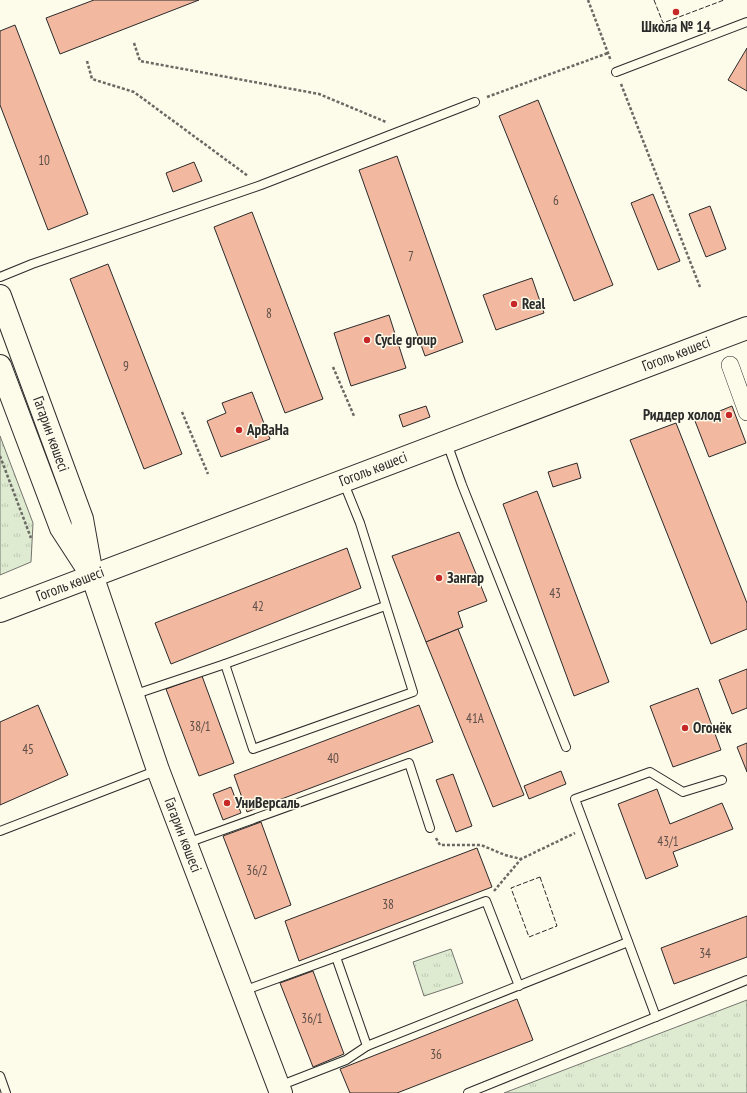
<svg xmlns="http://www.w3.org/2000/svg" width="747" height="1093" viewBox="0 0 747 1093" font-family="'PT Sans Narrow',sans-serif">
  <defs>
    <pattern id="grass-tufts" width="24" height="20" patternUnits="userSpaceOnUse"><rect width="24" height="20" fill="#deebd1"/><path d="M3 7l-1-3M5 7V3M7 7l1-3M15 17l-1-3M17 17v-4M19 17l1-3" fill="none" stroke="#bfcab4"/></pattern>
  </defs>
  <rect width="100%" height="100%" fill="#fdfbea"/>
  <g fill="url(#grass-tufts)" stroke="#74746e">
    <path d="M0,436L33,523L31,562L0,575Z"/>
    <path d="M451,949L463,983L424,996L413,962Z"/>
    <path d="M747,1000V1093H504Z"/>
  </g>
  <g fill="#f2b8a0" stroke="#2b2b2b">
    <path d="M94,0H199L60,54L46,18Z"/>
    <path d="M15,25L88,214L48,230L0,105V31Z"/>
    <path d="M747,48V91L728,80Z"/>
    <path d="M538,100L613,285L574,301L499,116Z"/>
    <path d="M397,156L463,342L425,356L359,170Z"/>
    <path d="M194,162L202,181L173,192L166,173Z"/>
    <path d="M653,194L680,261L658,270L631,203Z"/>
    <path d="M710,206L726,249L706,257L689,214Z"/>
    <path d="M252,212L323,399L285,413L214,227Z"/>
    <path d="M108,264L182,454L144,469L70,279Z"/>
    <path d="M532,278L544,313L496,330L483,295Z"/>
    <path d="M389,315L406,368L351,386L334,333Z"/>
    <path d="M252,392L270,439L221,457L207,421L226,413L222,403Z"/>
    <path d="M426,406L430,417L403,427L399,415Z"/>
    <path d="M732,406L746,443L709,457L695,421Z"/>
    <path d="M676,423L747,603V629L711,644L630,440Z"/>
    <path d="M577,463L581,478L553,487L548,472Z"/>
    <path d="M537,491L609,682L574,696L503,504Z"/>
    <path d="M459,532L487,601L458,612L463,627L426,642L392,556Z"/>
    <path d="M347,548L361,588L171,664L155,623Z"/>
    <path d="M458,629L524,795L493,807L426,642Z"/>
    <path d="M747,669V708L732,714L719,680Z"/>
    <path d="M202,676L234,763L199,776L166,689Z"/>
    <path d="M698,688L721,750L673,767L650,706Z"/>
    <path d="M38,705L68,775L0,805V722Z"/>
    <path d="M419,705L433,742L247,812L234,775Z"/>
    <path d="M747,743V772L737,747Z"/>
    <path d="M561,771L566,784L529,799L524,786Z"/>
    <path d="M453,774L472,826L456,832L436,780Z"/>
    <path d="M231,787L241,813L223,820L213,794Z"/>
    <path d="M657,789L670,824L722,803L733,829L673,852L678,866L646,879L618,804Z"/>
    <path d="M261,822L291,905L255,919L223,836Z"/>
    <path d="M477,848L492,887L299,961L285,921Z"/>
    <path d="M747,916V957L674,984L661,948Z"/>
    <path d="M313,971L344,1054L313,1067L280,983Z"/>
    <path d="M517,999L533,1040L397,1093H350L340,1069Z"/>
  </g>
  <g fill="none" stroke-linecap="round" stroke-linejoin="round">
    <defs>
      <g id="lane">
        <path d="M616,72L747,22"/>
        <path d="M0,277L32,264L261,185L475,102"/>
        <path d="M447,443L462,485L566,747"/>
        <path d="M225,664L253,749L413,692L360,523L343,481"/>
        <path d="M133,695L225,664L385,606"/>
        <path d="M0,831L158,770"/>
        <path d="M187,843L409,763L430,828"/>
        <path d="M519,986L486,901L336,957L367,1046L628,942"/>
        <path d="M243,991L336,957"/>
        <path d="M656,1017L575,799L650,772L683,792L722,780"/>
        <path d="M0,1076L6,1093"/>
        <path d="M279,1086L346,1060L367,1046"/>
        <path d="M468,1093L747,980"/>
      </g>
      <path id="street" d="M730,365L747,412"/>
      <g id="secondary">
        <path d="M0,296L82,519L92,575L158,770L281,1093"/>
        <path d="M0,366L61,528L87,568"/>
      </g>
      <path id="primary" d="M0,611L747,328"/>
    </defs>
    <use href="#lane" stroke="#2b2b2b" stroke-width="10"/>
    <use href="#street" stroke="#2b2b2b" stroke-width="18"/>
    <use href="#secondary" stroke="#2b2b2b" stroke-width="24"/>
    <use href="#primary" stroke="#2b2b2b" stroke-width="24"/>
    <g stroke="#6a6964" stroke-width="2.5" stroke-dasharray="3 2" stroke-linecap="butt">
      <path d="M588,0L611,61"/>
      <path d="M134,43L140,61L319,94L386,122"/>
      <path d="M87,61L92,79L134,92L248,176"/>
      <path d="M621,84L700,287"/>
      <path d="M487,97L608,53"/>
      <path d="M333,367L354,416"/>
      <path d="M182,412L208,474"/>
      <path d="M0,456L31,538"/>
      <path d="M436,838L440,845H481L505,855L521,859L575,833"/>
      <path d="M494,891L521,859"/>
    </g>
    <use href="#lane" stroke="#fdfbea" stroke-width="8"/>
    <use href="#street" stroke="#fdfbea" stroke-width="17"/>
    <use href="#secondary" stroke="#fdfbea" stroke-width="22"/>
    <use href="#primary" stroke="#fdfbea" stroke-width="22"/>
    <g stroke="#2b2b2b" stroke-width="1" stroke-dasharray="5 2" stroke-linecap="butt">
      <path d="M654,0L663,23L724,0"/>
      <path d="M540,877L557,926L529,937L511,888Z"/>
    </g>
  </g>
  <g fill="#c62828" stroke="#fdfbea" stroke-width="1.5">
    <circle cx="676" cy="12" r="4"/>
    <circle cx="514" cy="304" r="4"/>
    <circle cx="367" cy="340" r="4"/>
    <circle cx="729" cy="415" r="4"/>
    <circle cx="239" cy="430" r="4"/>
    <circle cx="439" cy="578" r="4"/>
    <circle cx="685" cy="728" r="4"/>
    <circle cx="227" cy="803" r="4"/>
  </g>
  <g text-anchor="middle" stroke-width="3" stroke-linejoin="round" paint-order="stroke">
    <g font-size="13" fill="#5d4e48">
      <text x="44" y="165">10</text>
      <text x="556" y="205">6</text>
      <text x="411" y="261">7</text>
      <text x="269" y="318">8</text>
      <text x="126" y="371">9</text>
      <text x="555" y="598">43</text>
      <text x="258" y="611">42</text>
      <text x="475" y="723">41А</text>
      <text x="200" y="731">38/1</text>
      <text x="28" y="754">45</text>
      <text x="333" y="763">40</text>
      <text x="668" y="846">43/1</text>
      <text x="257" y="875">36/2</text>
      <text x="388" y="909">38</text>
      <text x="705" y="958">34</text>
      <text x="312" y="1023">36/1</text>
      <text x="436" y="1059">36</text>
    </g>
    <g font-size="15" font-weight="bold" fill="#2b2b2b" stroke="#fdfbea" text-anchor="start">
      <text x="676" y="32" text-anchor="middle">Школа № 14</text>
      <text x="522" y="309">Real</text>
      <text x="375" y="345">Cycle group</text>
      <text x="721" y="420" text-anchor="end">Риддер холод</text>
      <text x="247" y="435">АрВаНа</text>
      <text x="447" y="583">Зангар</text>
      <text x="693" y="733">Огонёк</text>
      <text x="235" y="808">УниВерсаль</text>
    </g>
    <g font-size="15" fill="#2b2b2b" stroke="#fdfbea">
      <text transform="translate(676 354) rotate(-21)" y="5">Гоголь көшесі</text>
      <text transform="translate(51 434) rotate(70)" y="5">Гагарин көшесі</text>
      <text transform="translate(373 469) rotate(-21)" y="5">Гоголь көшесі</text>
      <text transform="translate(70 584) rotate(-21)" y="5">Гоголь көшесі</text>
      <text transform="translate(183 835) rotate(69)" y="5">Гагарин көшесі</text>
    </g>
  </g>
</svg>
